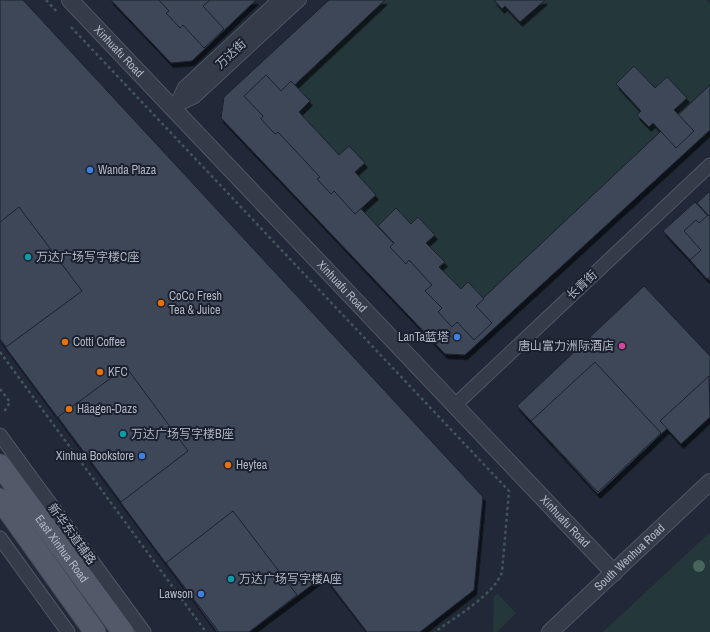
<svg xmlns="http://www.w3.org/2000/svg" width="710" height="632" viewBox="0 0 710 632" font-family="'Archivo Narrow','Noto Sans SC',sans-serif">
  <defs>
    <filter id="shadow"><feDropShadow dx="2.5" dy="4.5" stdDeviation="0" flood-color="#0009"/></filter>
  </defs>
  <rect width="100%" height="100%" fill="#212938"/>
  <g fill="#24373b">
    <path d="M385,0H706L710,4V85L463,317L268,110Z"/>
    <path d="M710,533V632H603L707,535Z"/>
    <path d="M498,594L516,613L497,632H493L494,596Z"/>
  </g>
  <g fill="#3d4759" stroke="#1c222f" filter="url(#shadow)">
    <path d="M0,0H23L483,497L474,590L420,632H367L324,576L249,632H217L0,340Z"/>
    <path d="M111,0H165L182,17L200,0H256L192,61L171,63Z"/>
    <path d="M159,0H210L203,6L224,29L204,48L183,25L180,28L166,13L169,11Z"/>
    <path d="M329,0H385L268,110L463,317L710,85V130L465,355L445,354L221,118L224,97Z"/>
    <path d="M494,0H545L520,22L505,6L502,9Z"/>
    <path d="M634,66L655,88L667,77L687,98L674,110L694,131L676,148L653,123L649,127L637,115L641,111L616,84Z"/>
    <path d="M266,75L281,91L291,81L310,101L299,112L339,155L349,146L365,163L355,172L376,195L355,214L334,191L331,194L317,179L320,177L278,132L275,134L261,119L263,116L244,96Z"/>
    <path d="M710,191V217L697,203Z"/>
    <path d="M695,202L710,218V281L663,231Z"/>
    <path d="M19,207L82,291L6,347L0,339V222Z"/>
    <path d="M396,208L411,224L418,217L435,235L426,243L445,262L439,267L461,289L468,282L484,299L476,306L492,323L474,340L457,322L452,327L438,312L442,308L425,291L432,285L409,260L406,264L390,247L394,243L378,226Z"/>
    <path d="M708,215L710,217V277L707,279L690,260L701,250L684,231L696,220L699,223Z"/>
    <path d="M644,286L710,356V388L598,494L517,406Z"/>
    <path d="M595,362L661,433L598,492L531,421Z"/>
    <path d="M126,367L188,451L121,502L58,417Z"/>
    <path d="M709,376L710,417L681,444L660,421Z"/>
    <path d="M233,511L297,595L249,632H219L166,563Z"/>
  </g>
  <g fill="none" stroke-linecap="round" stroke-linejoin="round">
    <defs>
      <g id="pedestrian">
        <path d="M175,104L183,87L277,0"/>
        <path d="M178,106L195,98L301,0"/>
      </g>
      <g id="minor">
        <path d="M173,108L289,0"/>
        <path d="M455,405L710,165"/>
        <path d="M0,435L144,632"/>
        <path d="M0,538L68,632"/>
      </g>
      <g id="tertiary">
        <path id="s1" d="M70,0L614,573"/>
        <path id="s2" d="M550,632L710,482"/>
      </g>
      <g id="primary">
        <path id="s3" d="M0,465L123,632"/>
        <path d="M0,499L95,632"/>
      </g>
    </defs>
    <use href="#pedestrian" stroke="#4f5664" stroke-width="12"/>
    <use href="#minor" stroke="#4f5664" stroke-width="15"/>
    <use href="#tertiary" stroke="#4f5664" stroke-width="18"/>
    <use href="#primary" stroke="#3e4452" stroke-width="23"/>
    <g stroke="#425459" stroke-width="2.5" stroke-dasharray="3 3" stroke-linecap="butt">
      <path d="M46,0L58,13"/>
      <path d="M71,27L509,491L502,572C494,595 455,617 435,632"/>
      <path d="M0,352L206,632"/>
      <path d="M0,389L10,402L4,412"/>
    </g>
    <use href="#pedestrian" stroke="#343b49" stroke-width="10"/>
    <use href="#minor" stroke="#343b49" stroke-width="13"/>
    <use href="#tertiary" stroke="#343b49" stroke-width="16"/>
    <use href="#primary" stroke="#525a69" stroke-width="21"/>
  </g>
  <circle fill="#47655a" cx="699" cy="566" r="6"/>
  <g fill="#3f7fe0" stroke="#1a202d" stroke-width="1.5">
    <circle cx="90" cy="170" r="4"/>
    <circle cx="457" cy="337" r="4"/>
    <circle cx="142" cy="456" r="4"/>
    <circle cx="201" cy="594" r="4"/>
  </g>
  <g fill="#0f9aa8" stroke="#1a202d" stroke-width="1.5">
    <circle cx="28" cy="257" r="4"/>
    <circle cx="123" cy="434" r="4"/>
    <circle cx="231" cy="579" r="4"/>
  </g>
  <g fill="#e8710a" stroke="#1a202d" stroke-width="1.5">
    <circle cx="161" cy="303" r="4"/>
    <circle cx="65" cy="342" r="4"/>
    <circle cx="100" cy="372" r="4"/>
    <circle cx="69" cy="409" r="4"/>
    <circle cx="228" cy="465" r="4"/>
  </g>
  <circle fill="#d1479c" stroke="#1a202d" stroke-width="1.5" cx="622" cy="346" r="4"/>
  <g text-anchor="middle" stroke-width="4" stroke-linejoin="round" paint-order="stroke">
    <g font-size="12" fill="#afb6c5" stroke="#1a202d">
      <text dy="4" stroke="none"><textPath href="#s1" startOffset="71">Xinhuafu Road</textPath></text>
      <text transform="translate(231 54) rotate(-43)" y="4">万达街</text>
      <text transform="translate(582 285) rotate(-43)" y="4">长青街</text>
      <text dy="4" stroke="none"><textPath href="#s1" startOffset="395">Xinhuafu Road</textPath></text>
      <text dy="4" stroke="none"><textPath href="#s1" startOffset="719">Xinhuafu Road</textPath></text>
      <text transform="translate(72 534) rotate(54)" y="4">新华东道辅路</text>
      <text dy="4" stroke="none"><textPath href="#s3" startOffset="104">East Xinhua Road</textPath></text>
      <text dy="4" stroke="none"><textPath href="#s2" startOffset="109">South Wenhua Road</textPath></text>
    </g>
    <g font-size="12" fill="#afb6c5" stroke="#1a202d" text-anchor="start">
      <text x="98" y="174">Wanda Plaza</text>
      <text x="36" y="261">万达广场写字楼C座</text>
      <text x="169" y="300">CoCo Fresh<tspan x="169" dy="14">Tea &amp; Juice</tspan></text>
      <text x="449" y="341" text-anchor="end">LanTa蓝塔</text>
      <text x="73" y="346">Cotti Coffee</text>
      <text x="614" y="350" text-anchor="end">唐山富力洲际酒店</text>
      <text x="108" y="376">KFC</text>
      <text x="77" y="413">Häagen-Dazs</text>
      <text x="131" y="438">万达广场写字楼B座</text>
      <text x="134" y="460" text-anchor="end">Xinhua Bookstore</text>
      <text x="236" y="469">Heytea</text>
      <text x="239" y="583">万达广场写字楼A座</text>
      <text x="193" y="598" text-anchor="end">Lawson</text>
    </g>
  </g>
</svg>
